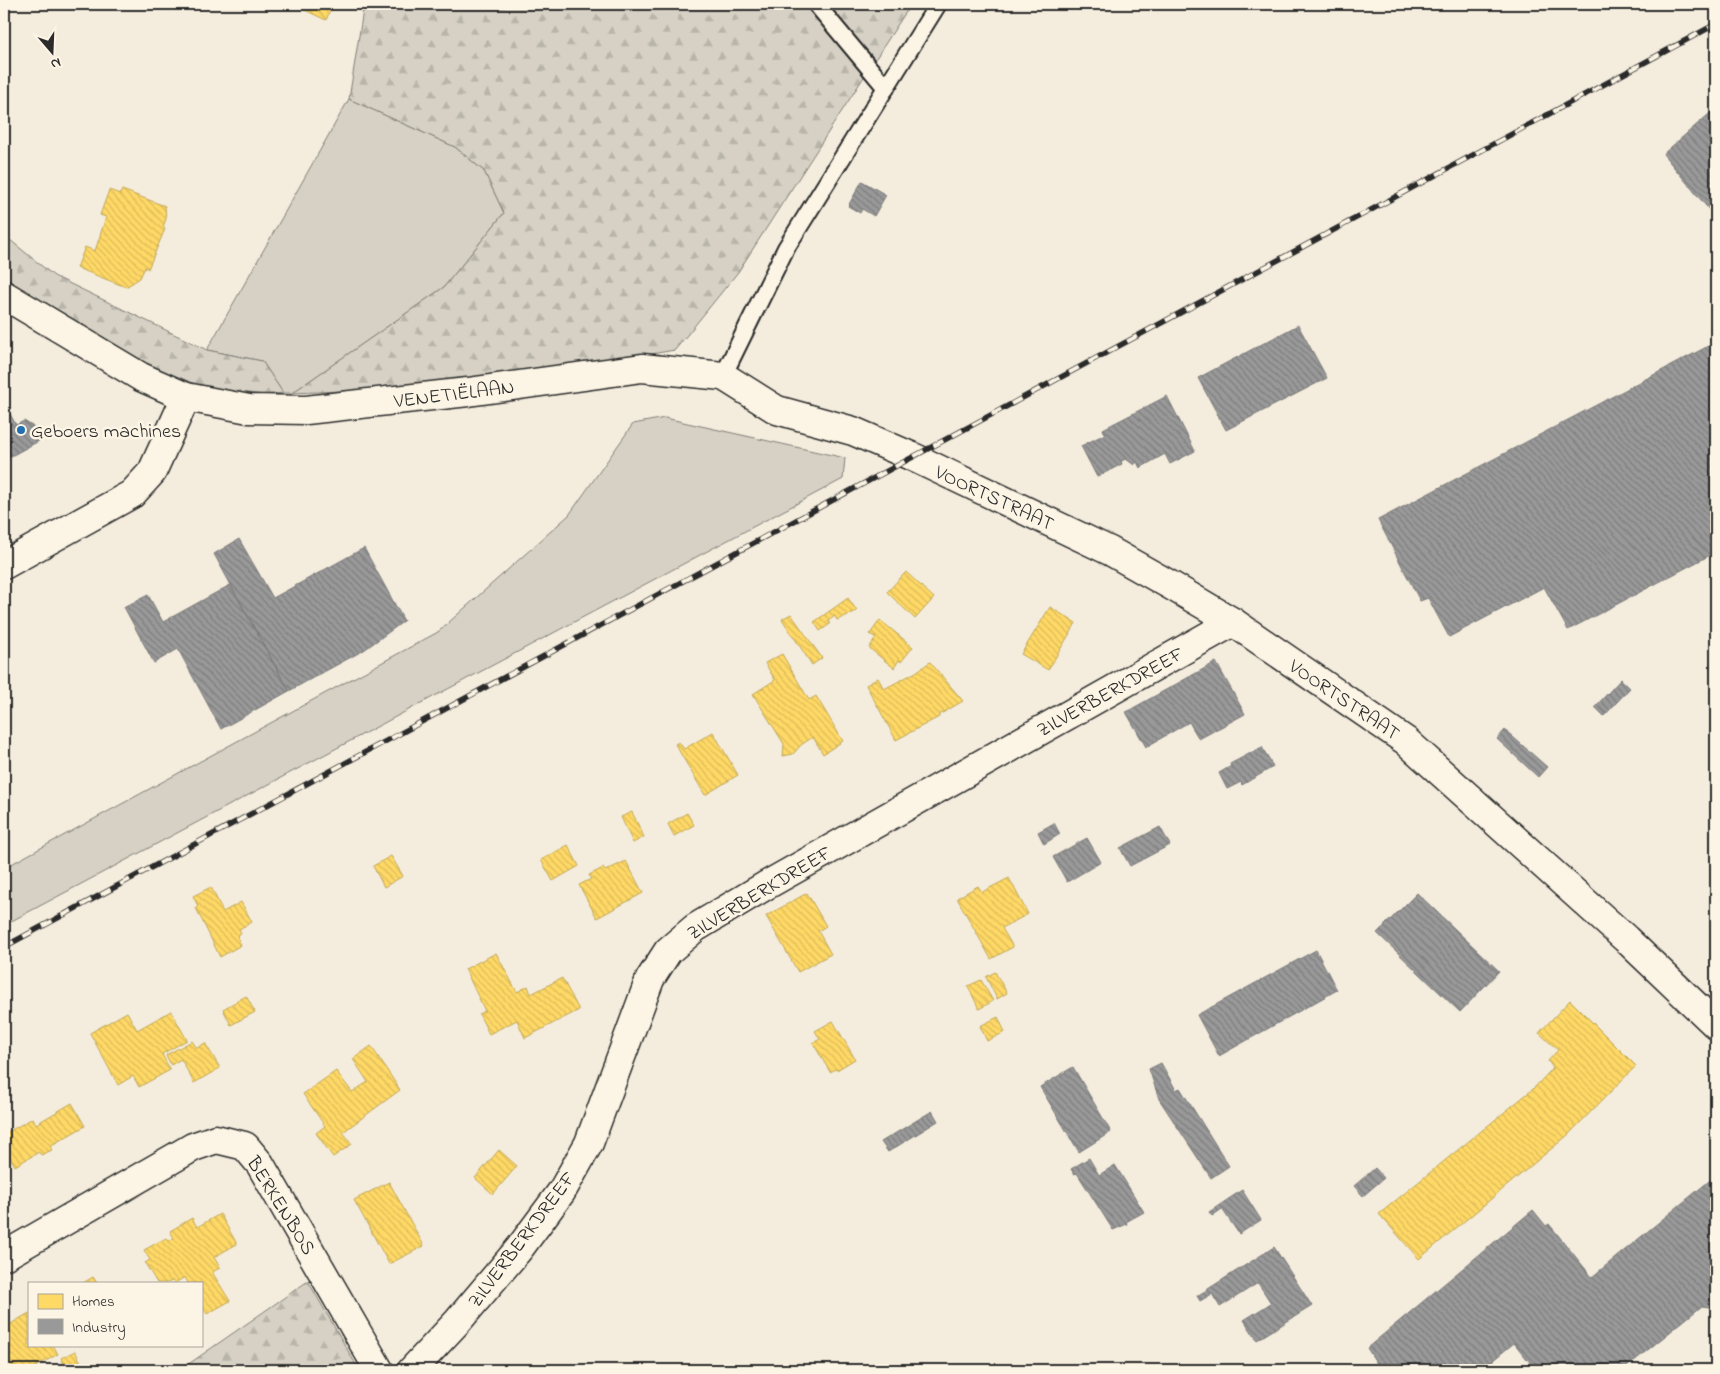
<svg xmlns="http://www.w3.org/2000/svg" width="1720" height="1374" viewBox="0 0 1720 1374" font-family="'Indie Flower',sans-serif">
  <defs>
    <pattern id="forest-firs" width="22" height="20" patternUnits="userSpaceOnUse" patternTransform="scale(1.25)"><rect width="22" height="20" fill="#d6d1c4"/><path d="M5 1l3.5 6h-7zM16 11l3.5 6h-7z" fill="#b8b4a9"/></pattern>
    <pattern id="homes-back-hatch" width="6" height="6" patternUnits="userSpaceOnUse" patternTransform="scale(1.25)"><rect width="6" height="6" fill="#ffd966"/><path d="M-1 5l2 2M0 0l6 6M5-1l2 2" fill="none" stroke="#dbba59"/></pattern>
    <pattern id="industry-back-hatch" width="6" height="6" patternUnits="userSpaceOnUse" patternTransform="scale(1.25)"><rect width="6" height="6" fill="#999"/><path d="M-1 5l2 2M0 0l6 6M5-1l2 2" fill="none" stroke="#7d7d7d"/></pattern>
  </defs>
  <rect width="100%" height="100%" fill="#f4edde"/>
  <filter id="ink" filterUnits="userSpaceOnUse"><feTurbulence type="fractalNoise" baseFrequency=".02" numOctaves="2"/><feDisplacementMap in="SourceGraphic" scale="10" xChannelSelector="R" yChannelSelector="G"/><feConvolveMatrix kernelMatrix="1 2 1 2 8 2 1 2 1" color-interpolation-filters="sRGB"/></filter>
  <g filter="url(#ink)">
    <g fill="#d6d1c4" stroke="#807e78">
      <path d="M349,99L455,147L484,171L504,213L444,287L292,393H283L262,361L207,350Z"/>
      <path d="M665,418L845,458L843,479L4,925V868L438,632L569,515L633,424Z"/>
    </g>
    <g fill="url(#forest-firs)" stroke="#807e78">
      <path d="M364,4H911L738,272L675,350L460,386L292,393L444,287L504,213L484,171L455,147L349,99Z"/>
      <path d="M4,235L54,276L207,350L262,361L283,393L265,395L172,384L4,279Z"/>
      <path d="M308,1281L359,1370H180Z"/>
    </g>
    <g fill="url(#homes-back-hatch)" stroke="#bfa554">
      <path d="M292,4H333L326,20Z"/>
      <path d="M109,190L120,194L122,190L165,206L166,219L163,227L165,229L148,269L145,267L140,278L126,287L77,268L85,247L95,251L106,217L100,215Z"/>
      <path d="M906,572L934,598L915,619L887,592Z"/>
      <path d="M848,598L857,611L837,620L835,616L828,621L830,624L820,631L814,622Z"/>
      <path d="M1050,607L1076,623L1048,670L1021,654Z"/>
      <path d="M791,614L822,658L812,665L782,619Z"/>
      <path d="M880,620L913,647L901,662L899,660L894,668L869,648L876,638L870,634Z"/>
      <path d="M782,654L809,700L816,696L843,741L823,754L813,737L801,745L793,754L783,756L784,744L753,694L775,680L765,663Z"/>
      <path d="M930,662L963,701L939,715V717L896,740L866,685L878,678L884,689L916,672Z"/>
      <path d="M713,732L738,775L705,795L675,744L679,742L684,749Z"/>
      <path d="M632,812L644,837L633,843L621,817Z"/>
      <path d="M687,813L694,825L674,836L668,824Z"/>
      <path d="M568,845L579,866L553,881L541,860Z"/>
      <path d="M391,856L403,876L384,887L373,866Z"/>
      <path d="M626,861L643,893L597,918L579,885L591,879L589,875L603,868L605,871Z"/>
      <path d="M1009,878L1028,914L1002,928L1013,947L991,959L957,898L978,886L982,892Z"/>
      <path d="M211,887L223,912L241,902L252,922L239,929L241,933L237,936L241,945L220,957L196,908L198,906L193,896Z"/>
      <path d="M807,893L826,926L818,931L831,954L798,972L766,916Z"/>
      <path d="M496,953L517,992L528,986L531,994L562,978L579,1010L525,1038L517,1020L489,1034L479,1014L485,1011L465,969Z"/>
      <path d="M995,972L1007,993L997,999L986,977Z"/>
      <path d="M981,980L993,1001L979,1009L968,986Z"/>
      <path d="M246,996L255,1012L231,1025L223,1009Z"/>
      <path d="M1570,1000L1636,1066L1568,1135L1419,1259L1379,1214L1533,1089L1553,1068L1548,1061L1558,1050L1539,1033Z"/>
      <path d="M171,1011L187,1040L162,1054L170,1070L139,1087L133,1076L118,1085L90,1033L127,1012L137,1030Z"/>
      <path d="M998,1017L1005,1032L987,1041L980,1026Z"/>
      <path d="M833,1021L855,1059L837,1070L836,1069L830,1072L813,1043L820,1039L815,1031Z"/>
      <path d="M192,1041L197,1048L205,1043L220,1068L194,1083L181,1059L171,1065L166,1055Z"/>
      <path d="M371,1046L400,1090L343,1132L352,1144L333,1157L316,1133L325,1126L303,1094L336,1071L352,1092L368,1082L353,1059Z"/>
      <path d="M72,1103L85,1126L50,1146L52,1150L41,1155L39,1152L15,1166L4,1147V1134L33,1118L36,1124Z"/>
      <path d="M499,1150L517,1166L493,1194L475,1178Z"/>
      <path d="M389,1182L424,1246L389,1264L354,1200Z"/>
      <path d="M220,1214L237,1244L214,1257L220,1268L212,1272L230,1301L207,1314L201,1305V1283H188L185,1277L175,1283L172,1281L168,1283H157L145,1263L150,1260L144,1250L166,1238L168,1241L174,1238L170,1231L192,1218L197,1227Z"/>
      <path d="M93,1277L97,1283H83Z"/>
      <path d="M29,1313V1345H53L58,1354L30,1370H4V1328Z"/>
      <path d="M75,1351L85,1370H67L61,1358Z"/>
    </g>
    <g fill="url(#industry-back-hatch)" stroke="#787878">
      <path d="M1716,108V218L1663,154Z"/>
      <path d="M862,181L886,195L874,216L862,209L860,213L848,206Z"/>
      <path d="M1298,325L1327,378L1226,430L1198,378Z"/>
      <path d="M1716,342V552L1568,630L1544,587L1449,637L1428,598L1420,601L1378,520Z"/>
      <path d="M1167,396L1195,451L1170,464L1165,454L1140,468L1137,462L1134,465L1126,459L1121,461L1122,464L1097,477L1081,446L1105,434L1103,429Z"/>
      <path d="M4,409L9,412L16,425L24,421L48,436L4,460Z"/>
      <path d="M239,539L273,598L364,548L404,621L364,650L289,691L214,554Z"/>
      <path d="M230,585L289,691L221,729L178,649L154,663L124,607L148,595L163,622Z"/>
      <path d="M1216,662L1245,714L1199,739L1189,722L1146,747L1126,712Z"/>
      <path d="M1621,679L1630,688L1604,716L1595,707Z"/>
      <path d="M1505,730L1547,767L1538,777L1497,739Z"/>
      <path d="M1262,747L1273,767L1242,785L1241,782L1227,789L1219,773L1231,766L1230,764Z"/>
      <path d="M1054,823L1060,834L1044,844L1038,832Z"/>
      <path d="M1160,827L1170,845L1130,866L1120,848Z"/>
      <path d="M1087,838L1101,862L1067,882L1053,857Z"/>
      <path d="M1417,893L1499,971L1460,1012L1377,933Z"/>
      <path d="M1316,950L1337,990L1219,1056L1197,1015Z"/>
      <path d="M1161,1063L1176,1090L1180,1088L1229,1166L1211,1178L1159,1099L1149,1069Z"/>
      <path d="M1073,1067L1111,1132L1079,1152L1040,1087Z"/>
      <path d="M932,1111L938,1121L888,1152L881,1142Z"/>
      <path d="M1089,1158L1099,1175L1115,1165L1144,1212L1126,1222L1127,1224L1113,1230L1077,1173L1074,1174L1071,1169Z"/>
      <path d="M1375,1168L1384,1178L1363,1196L1354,1186Z"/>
      <path d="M1714,1177L1716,1180V1308L1702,1306L1623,1370H1536L1514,1343L1481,1370H1462L1455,1362L1445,1370H1381L1367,1348L1533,1210L1546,1226L1549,1224L1592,1277Z"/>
      <path d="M1242,1190L1261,1220L1239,1234L1222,1209L1212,1216L1209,1212Z"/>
      <path d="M1274,1247L1312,1306L1257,1340L1244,1320L1271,1303L1258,1283L1220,1307L1212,1294L1200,1301L1197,1296Z"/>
      <path d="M1328,1363L1332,1370H1317Z"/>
    </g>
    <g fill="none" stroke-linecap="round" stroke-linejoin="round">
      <defs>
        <g id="service">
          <path d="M816,4L886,88"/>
          <path d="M723,376L786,248L938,4"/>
        </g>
        <g id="minor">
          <path d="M4,295L141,377L186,397L249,409L306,410L468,392L642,368L723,376L777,410L853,431L913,457L1110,551L1172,586L1233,622L1406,741L1626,939L1716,1025"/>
          <path d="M4,565L132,494L152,472L186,397"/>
          <path d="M4,1256L193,1147L216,1139L245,1146L260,1164L379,1370"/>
          <path d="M412,1370L458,1321L519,1249L562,1191L589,1143L650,979L668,951L695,928L765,886L1233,622"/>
        </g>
      </defs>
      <use href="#service" stroke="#2b2b2b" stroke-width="20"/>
      <use href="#minor" stroke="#2b2b2b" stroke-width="31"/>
      <use href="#service" stroke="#fcf5e5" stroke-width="16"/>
      <use href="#minor" stroke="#fcf5e5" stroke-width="28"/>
      <defs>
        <path id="rail" d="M4,947L1716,24"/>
      </defs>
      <use href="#rail" stroke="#2b2b2b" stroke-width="5.5"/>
      <use href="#rail" stroke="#fcf5e5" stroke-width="4" stroke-dasharray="11" stroke-linecap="butt"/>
    </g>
  </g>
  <circle fill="#1f6fb2" stroke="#fcf5e5" stroke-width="2" cx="21" cy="430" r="5"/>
  <g text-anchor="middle" stroke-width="5" stroke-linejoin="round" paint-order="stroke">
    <g font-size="20" fill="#2b2b2b" stroke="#fcf5e5">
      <text transform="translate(454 393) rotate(-7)" y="7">VENETIËLAAN</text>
      <text transform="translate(995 497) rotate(25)" y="7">VOORTSTRAAT</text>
      <text transform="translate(1110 691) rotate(-29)" y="7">ZILVERBERKDREEF</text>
      <text transform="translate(1345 699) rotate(34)" y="7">VOORTSTRAAT</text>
      <text transform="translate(759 892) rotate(-31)" y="7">ZILVERBERKDREEF</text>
      <text transform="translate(282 1205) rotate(58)" y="7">BERKENBOS</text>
      <text transform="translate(521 1239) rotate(-53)" y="7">ZILVERBERKDREEF</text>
    </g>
    <g font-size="20" fill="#2b2b2b" stroke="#fcf5e5" text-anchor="start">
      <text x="31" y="437">Geboers machines</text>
    </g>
  </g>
  <rect width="1720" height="1374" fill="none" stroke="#fcf5e5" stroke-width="20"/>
  <rect x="10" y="10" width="1700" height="1354" fill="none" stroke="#2b2b2b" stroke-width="2" filter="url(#ink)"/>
  <rect x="28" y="1282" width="175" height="65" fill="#fcf5e5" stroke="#a8a49b"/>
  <rect x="38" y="1294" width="25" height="15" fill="#ffd966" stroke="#a8a49b"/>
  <text x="72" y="1306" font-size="15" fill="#2b2b2b">Homes</text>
  <rect x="38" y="1319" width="25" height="15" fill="#999999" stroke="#a8a49b"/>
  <text x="72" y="1332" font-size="15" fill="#2b2b2b">Industry</text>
  <g transform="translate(52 52) rotate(161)" stroke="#fcf5e5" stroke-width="4" paint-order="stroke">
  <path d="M0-4L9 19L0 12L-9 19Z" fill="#2b2b2b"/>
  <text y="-8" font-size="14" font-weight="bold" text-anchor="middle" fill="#2b2b2b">N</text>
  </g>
</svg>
